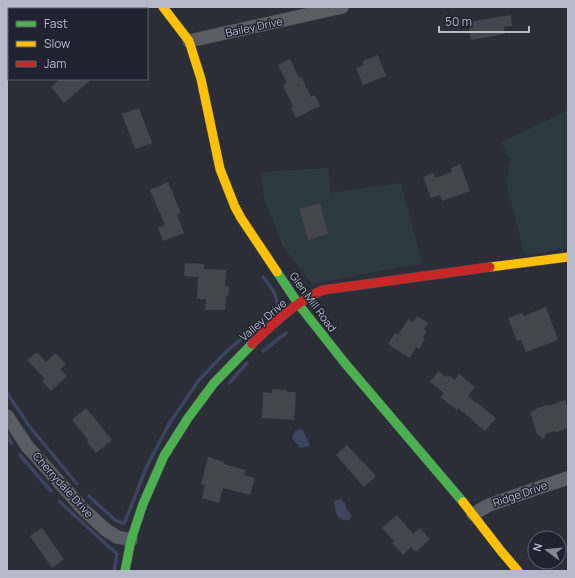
<svg xmlns="http://www.w3.org/2000/svg" width="575" height="578" viewBox="0 0 575 578" font-family="Manrope,sans-serif">
  <rect width="100%" height="100%" fill="#2b2e36"/>
  <g fill="#2c3a3f">
    <path d="M568,110V248L525,255L506,184L511,161L501,142Z"/>
    <path d="M328,168L331,193L401,183L422,263L312,284L283,247L264,198L261,172Z"/>
  </g>
  <g fill="#3c445e">
    <path d="M300,429L304,431C305,436 308,440 310,445L306,447L300,448L292,438L295,431Z"/>
    <path d="M341,499L342,501L345,503L347,510L352,516L349,520C336,522 335,511 334,501Z"/>
  </g>
  <g fill="none" stroke-linecap="round" stroke-linejoin="round">
    <g stroke="#3c445e" stroke-width="3.5">
      <path d="M258,324L277,308C278,294 271,288 263,277"/>
      <path d="M263,351L286,333"/>
      <path d="M229,383L247,363"/>
      <path d="M7,393L30,427L77,484"/>
      <path d="M7,435L12,444"/>
      <path d="M20,455L51,491"/>
      <path d="M89,496L115,520L124,524L147,466L169,424L199,380L225,353L248,333"/>
      <path d="M60,502L117,554L114,571"/>
    </g>
  </g>
  <g fill="#44464d">
    <path d="M511,15L512,26L504,27L505,34L471,40L468,22Z"/>
    <path d="M378,55L386,76L363,85L356,68L364,65L363,61Z"/>
    <path d="M290,59L299,78L301,76L311,97L315,95L320,106L296,118L291,108L293,107L283,85L287,83L278,65Z"/>
    <path d="M60,79H92L64,103L51,87Z"/>
    <path d="M139,108L152,143L135,149L122,114Z"/>
    <path d="M460,164L470,191L442,201L440,195L431,198L423,177L433,173L435,178L452,172L451,168Z"/>
    <path d="M168,182L181,213L177,214L184,233L163,241L158,228L165,225L150,190Z"/>
    <path d="M320,203L328,234L308,240L299,209Z"/>
    <path d="M185,263L204,264V269L226,270L225,286L229,287L228,296H226L225,310H205L206,299H197L198,277L184,276Z"/>
    <path d="M546,307L558,340L526,352L521,340L517,341L508,318L522,313L524,316Z"/>
    <path d="M417,316L428,323L424,329L427,331L423,338L425,339L419,349L416,347L410,358L388,344L395,333L398,335L408,319L413,322Z"/>
    <path d="M37,352L46,362L55,353L66,364L60,369L67,376L51,391L42,381L45,379L27,360Z"/>
    <path d="M439,371L446,377L447,375L449,377L450,376L455,380L459,374L475,387L468,396L496,418L485,431L475,423V422L458,408L457,410L440,397L444,393L430,382Z"/>
    <path d="M272,389L287,390V392H296L294,420L262,418L263,392L272,393Z"/>
    <path d="M565,400L568,409V428L557,432L554,431L546,434L544,439L537,434L530,412L536,410L535,409L547,405L548,406Z"/>
    <path d="M86,408L112,440L96,453L87,442L88,440L72,420Z"/>
    <path d="M347,445L376,476L364,487L336,455Z"/>
    <path d="M208,457L224,462V464L245,470L244,475L255,478L250,495L223,488L219,503L202,498L205,485L201,484Z"/>
    <path d="M397,515L413,534L420,528L430,539L416,552L411,547L403,555L392,543L394,541L382,528Z"/>
    <path d="M42,528L64,559L52,568L30,536Z"/>
  </g>
  <g fill="none" stroke-linecap="round" stroke-linejoin="round">
    <defs>
      <g id="street">
        <path d="M189,41L342,7"/>
        <path d="M7,416L27,446L83,509L106,530L117,537L131,540"/>
        <path d="M473,514L489,505L541,487L568,478"/>
      </g>
      <g id="fast">
        <path d="M277,272L299,305L344,362L463,502"/>
        <path d="M125,571L131,540L143,504L164,456L188,418L214,383L252,344"/>
      </g>
      <g id="slow">
        <path d="M163,7L189,41L201,79L220,169L235,207L241,218L277,272"/>
        <path d="M490,267L568,257"/>
        <path d="M463,502L501,551L518,571"/>
      </g>
      <path id="jam" d="M252,344C271,325 298,300 323,290L490,267"/>
    </defs>
    <use href="#street" stroke="#47494f" stroke-width="14"/>
    <use href="#fast" stroke="#47494f" stroke-width="10"/>
    <use href="#slow" stroke="#47494f" stroke-width="10"/>
    <use href="#jam" stroke="#47494f" stroke-width="10"/>
    <use href="#street" stroke="#5b5d64" stroke-width="13"/>
    <use href="#fast" stroke="#4caf50" stroke-width="9"/>
    <use href="#slow" stroke="#ffc107" stroke-width="9"/>
    <use href="#jam" stroke="#c62828" stroke-width="9"/>
  </g>
  <g text-anchor="middle" stroke-width="3" stroke-linejoin="round" paint-order="stroke">
    <g font-size="11" fill="#b6b9c7" stroke="#1f2330">
      <text transform="translate(254 27) rotate(-12)" y="4">Bailey Drive</text>
      <text transform="translate(313 302) rotate(54)" y="4">Glen Mill Road</text>
      <text transform="translate(263 320) rotate(-41)" y="4">Valley Drive</text>
      <text transform="translate(63 485) rotate(48)" y="4">Cherrydale Drive</text>
      <text transform="translate(520 494) rotate(-19)" y="4">Ridge Drive</text>
    </g>
  </g>
  <rect width="575" height="578" fill="none" stroke="#b6b9c7" stroke-width="16"/>
  <rect x="8" y="8" width="140" height="72" fill="#1f2330" stroke="#5b5f6c"/>
  <rect x="16" y="21" width="20" height="6" fill="#4caf50" stroke="#5b5f6c"/>
  <text x="44" y="28" font-size="12" fill="#b6b9c7">Fast</text>
  <rect x="16" y="41" width="20" height="6" fill="#ffc107" stroke="#5b5f6c"/>
  <text x="44" y="48" font-size="12" fill="#b6b9c7">Slow</text>
  <rect x="16" y="61" width="20" height="6" fill="#c62828" stroke="#5b5f6c"/>
  <text x="44" y="68" font-size="12" fill="#b6b9c7">Jam</text>
  <g transform="translate(547 550) rotate(286)"><circle r="19" fill="#1f2330" stroke="#5b5f6c"/>
  <path d="M0-3L7 15L0 10L-7 15Z" fill="#858894"/>
  <text y="-6" font-size="11" font-weight="bold" text-anchor="middle" fill="#b6b9c7">N</text>
  </g>
  <path d="M439 26v6h90v-6" fill="none" stroke="#b6b9c7" stroke-width="2"/>
  <text x="445" y="26" font-size="12" fill="#b6b9c7" stroke="#1f2330" stroke-width="3" paint-order="stroke">50 m</text>
</svg>
